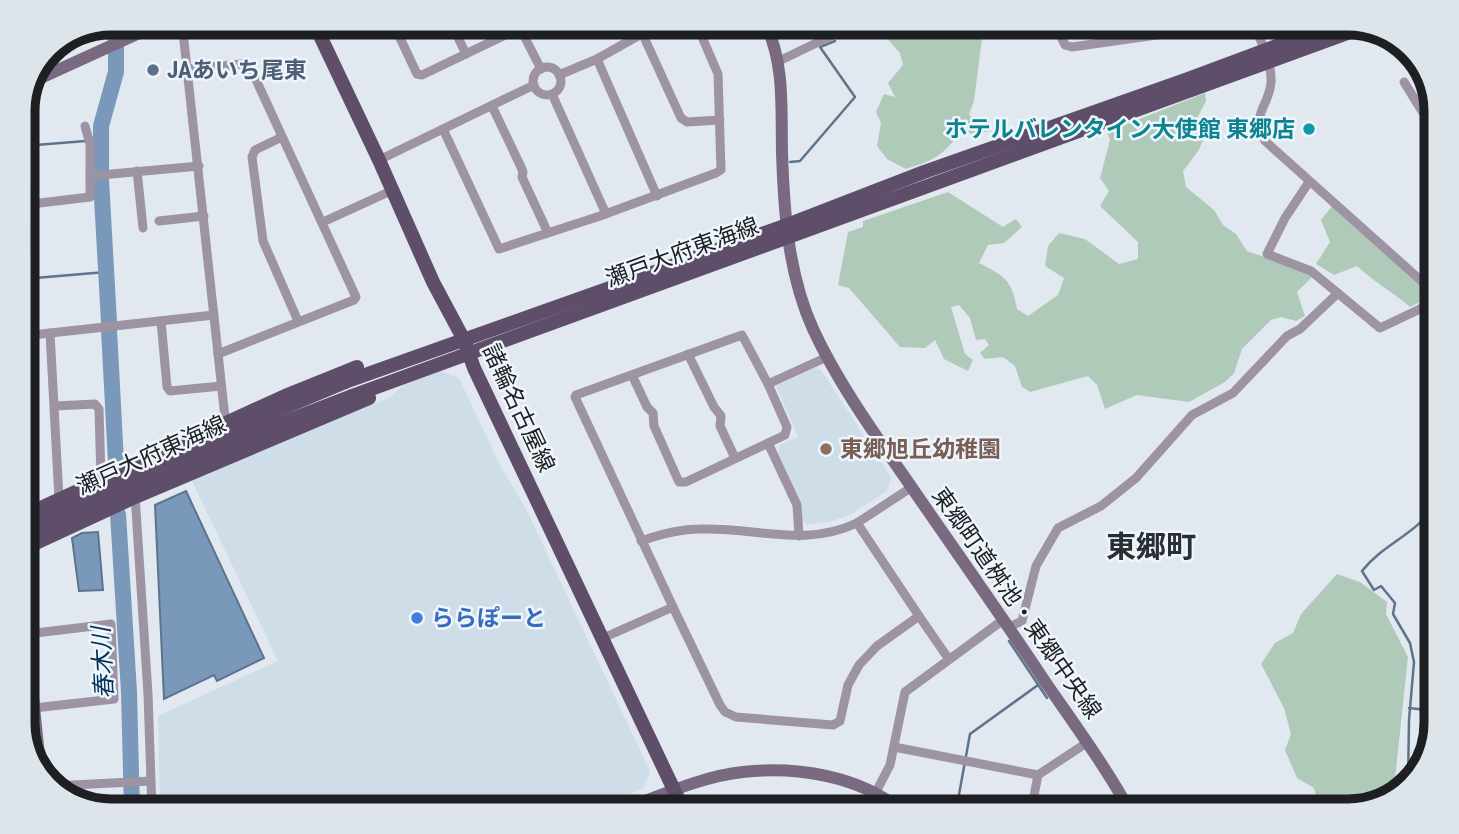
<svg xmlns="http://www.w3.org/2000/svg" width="1459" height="834" viewBox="0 0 1459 834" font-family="'Roboto Condensed','Noto Sans JP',sans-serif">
  <rect width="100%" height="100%" fill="#e1e8ef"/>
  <g fill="#cfdde9">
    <path d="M815,368L821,370L891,477L887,491L850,515L832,521L808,525L801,520L799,499L778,453L779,445L798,437L776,386Z"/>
    <path d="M441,371L459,378L500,465L526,509L650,771L644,788L588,811H160L158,716L278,661L191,479L308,429L389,398L405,384Z"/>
  </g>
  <g fill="#b0cab9">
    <path d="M909,23H984L974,101L969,114L977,124L984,125L992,131L958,135C942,157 931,161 906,169L887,159L877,146L881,123L876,112L884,94L895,97L888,83L903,65L900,53L884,35Z"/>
    <path d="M1131,23H1164L1166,28L1133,33Z"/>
    <path d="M1205,93L1206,101L1196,120L1206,132L1199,150L1183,171L1186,187L1214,210L1223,225L1236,234L1247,251L1301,270L1312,277L1297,292L1305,316L1296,321L1281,317L1271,320L1242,349L1234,373L1225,382L1189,402L1137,395L1105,409L1097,385L1088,376L1030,392L1022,387L1015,366L1003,357L985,359L980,353L989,345L985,339L976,340L970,318L959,305L951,307L965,354L973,360L968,371L944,359L935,340L925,348L900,347L849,288L838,285L848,232L863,227V221L948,192L1003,227L1016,219L1022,227L1004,243L988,245L979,263C1004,276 1012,279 1017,309L1028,316L1058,295L1064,278L1045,266L1048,246L1059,233L1085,239L1119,264L1138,259V242L1100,206L1109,191L1100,178L1110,140L1107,132Z"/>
    <path d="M1332,206L1429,293L1424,300L1410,307C1393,292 1374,282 1357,266L1334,275L1316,264L1330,242L1321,220Z"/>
    <path d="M1337,574L1360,582L1387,602L1386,614L1408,657L1393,798L1348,811H1320L1314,788L1297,778L1285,750L1291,734L1284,708L1261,664L1275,643L1293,633L1301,614Z"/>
  </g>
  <g fill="#7a98b9" stroke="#5e748c" stroke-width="2">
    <path d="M186,491L264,658L217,681L214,675L164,699L155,505Z"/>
    <path d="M98,532L103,590L79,591L72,538L82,533Z"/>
  </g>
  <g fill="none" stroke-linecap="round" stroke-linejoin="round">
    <g stroke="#5e748c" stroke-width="2.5">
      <path d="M92,142L101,144"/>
      <path d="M23,146L86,141"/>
      <path d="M790,162L800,161L855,97L820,47L835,41"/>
      <path d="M23,279L106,272"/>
      <path d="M1009,641L1047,698"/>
      <path d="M1409,708L1436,711"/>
      <path d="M1408,783L1409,720L1414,662L1410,643L1393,614L1395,603L1381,586L1374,590L1362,571C1384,543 1416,535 1436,504"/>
      <path d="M956,811L970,734L1038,685"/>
    </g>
    <g stroke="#7a98b9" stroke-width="16">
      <path d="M101,171V126L116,72V23"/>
      <path d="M101,180L109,322"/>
      <path d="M109,330L116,462"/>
      <path d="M118,514L129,692L132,811"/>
    </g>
    <g stroke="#9d93a3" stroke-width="9">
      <path d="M182,23L226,427"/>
      <path d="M393,23L417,74L422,75L520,28L541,69"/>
      <path d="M451,23L466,54"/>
      <path d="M818,23L821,40"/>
      <path d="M1059,23L1061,37L1065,45L1072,47L1234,24L1256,30C1263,46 1272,64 1271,83C1268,109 1251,111 1265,141L1436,294"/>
      <path d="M643,35L681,118L687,122L720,120"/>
      <path d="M597,59L657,196"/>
      <path d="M779,61L835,34L846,23"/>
      <circle cx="547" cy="81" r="14"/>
      <path d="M189,69L242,64L251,69L356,297L354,300L218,354"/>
      <path d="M559,75L597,59L661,23"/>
      <path d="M1404,82L1427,119L1436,118"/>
      <path d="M552,94L606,214"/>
      <path d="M492,106L521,167L523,172L522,177L548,233"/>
      <path d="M85,126L90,144V176"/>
      <path d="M443,129L499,249L600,216L716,173L721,170L718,74L696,23"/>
      <path d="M282,137L255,150L252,157L263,241L298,321"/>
      <path d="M379,160L534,85"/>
      <path d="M137,171L143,228"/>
      <path d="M1309,182L1285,218L1267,254L1311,271L1380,328L1420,309L1436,298"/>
      <path d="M23,205L90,197V176L199,166"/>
      <path d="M159,221L204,216"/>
      <path d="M323,222L393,190"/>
      <path d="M161,321L167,387L170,391L221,386"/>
      <path d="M50,333L59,499"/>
      <path d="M23,336L214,315"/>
      <path d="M688,354L714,407L721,416L720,426L735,458"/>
      <path d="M632,375L647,407L653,413L654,426L679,482H686L785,435L787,427L768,384L742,335L576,395L575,397L673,607"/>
      <path d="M768,384L827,357"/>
      <path d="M55,406L95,404L99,409L101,479"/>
      <path d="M768,443L797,505L799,536"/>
      <path d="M135,495L148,694L152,811"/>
      <path d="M857,523L912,487"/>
      <path d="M641,541C661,534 680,529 700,529C756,527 804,548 857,523L919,616"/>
      <path d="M1009,627L1022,621L1036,566L1058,528L1101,506L1136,478L1192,415L1233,393L1287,336L1300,329L1338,293"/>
      <path d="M603,638L673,607L720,705L725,712L736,717L833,725L840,721L848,685L859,665L877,646L919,616L948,658"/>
      <path d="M23,703L34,708L114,699L111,624L27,634"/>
      <path d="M894,747L1038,775L1088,742"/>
      <path d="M53,786L151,781"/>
      <path d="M876,792L890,765L905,692L1003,620"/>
      <path d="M1031,811L1038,775"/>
    </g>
    <g stroke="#796a82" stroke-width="12">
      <path d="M765,23C785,63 781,109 782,153C784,212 788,274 813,329C838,383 874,433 908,482C954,549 1001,615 1046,683C1075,725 1105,766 1130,811"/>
      <path d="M34,81L161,23"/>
      <path d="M23,600L41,775"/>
      <path d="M619,811C657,797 702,776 743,772C797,766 860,776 902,811"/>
    </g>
    <g stroke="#5f4e6a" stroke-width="14">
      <path d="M314,23L379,160L433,282L464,340L474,368L684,811"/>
      <path d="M345,382L787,225L924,172L1185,80L1339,23"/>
      <path d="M352,396L1364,27"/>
      <path d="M23,516L285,396L357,367"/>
      <path d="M23,549L135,497L369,398"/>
    </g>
    <g stroke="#5f4e6a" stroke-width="14">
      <path d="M23,524L235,428L345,382"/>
      <path d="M23,538L233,442L352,396"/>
    </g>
  </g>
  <circle fill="#5c6f8a" stroke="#eef6fc" stroke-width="2.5" cx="153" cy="70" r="7"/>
  <circle fill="#0f9aa8" stroke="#eef6fc" stroke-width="2.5" cx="1309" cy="129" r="7"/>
  <circle fill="#8d6e63" stroke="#eef6fc" stroke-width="2.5" cx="826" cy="449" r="7"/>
  <circle fill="#3f7fe0" stroke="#eef6fc" stroke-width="2.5" cx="417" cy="618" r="7"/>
  <g text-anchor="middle" stroke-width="5" stroke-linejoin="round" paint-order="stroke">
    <g font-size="23" font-weight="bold" fill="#4e5e75" stroke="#eef6fc" text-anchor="start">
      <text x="167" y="78">JAあいち尾東</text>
    </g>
    <g font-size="23" font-weight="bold" fill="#0d838f" stroke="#eef6fc" text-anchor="end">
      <text x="1295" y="137">ホテルバレンタイン大使館 東郷店</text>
    </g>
    <g font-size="23" fill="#1d1f22" stroke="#eef6fc">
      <text transform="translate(682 252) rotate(-20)" y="8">瀬戸大府東海線</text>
      <text transform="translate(519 408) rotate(65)" y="8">諸輪名古屋線</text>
      <text transform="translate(151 455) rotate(-24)" y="8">瀬戸大府東海線</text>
      <text transform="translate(1017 603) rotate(55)" y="8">東郷町道桝池・東郷中央線</text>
    </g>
    <g font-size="23" font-weight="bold" fill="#785e54" stroke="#eef6fc" text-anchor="start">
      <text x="840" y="457">東郷旭丘幼稚園</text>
    </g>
    <g font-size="23" font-weight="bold" fill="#366cbe" stroke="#eef6fc" text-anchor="start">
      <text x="431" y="626">ららぽーと</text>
    </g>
    <g font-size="24" font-style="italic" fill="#00325c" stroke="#eef6fc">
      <text transform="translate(103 663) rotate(-93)" y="8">春木川</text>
    </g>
    <g font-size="30" font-weight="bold" fill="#2a2f34" stroke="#eef6fc">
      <text x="1151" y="557">東郷町</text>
    </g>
  </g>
  <path d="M0 0H1459V834H0ZM111 35H1348A76 76 0 0 1 1424 111V723A76 76 0 0 1 1348 799H111A76 76 0 0 1 35 723V111A76 76 0 0 1 111 35Z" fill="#dde5eb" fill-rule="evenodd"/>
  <path fill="none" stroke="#1d1f22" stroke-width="9" d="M111 35H1348A76 76 0 0 1 1424 111V723A76 76 0 0 1 1348 799H111A76 76 0 0 1 35 723V111A76 76 0 0 1 111 35Z"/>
</svg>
